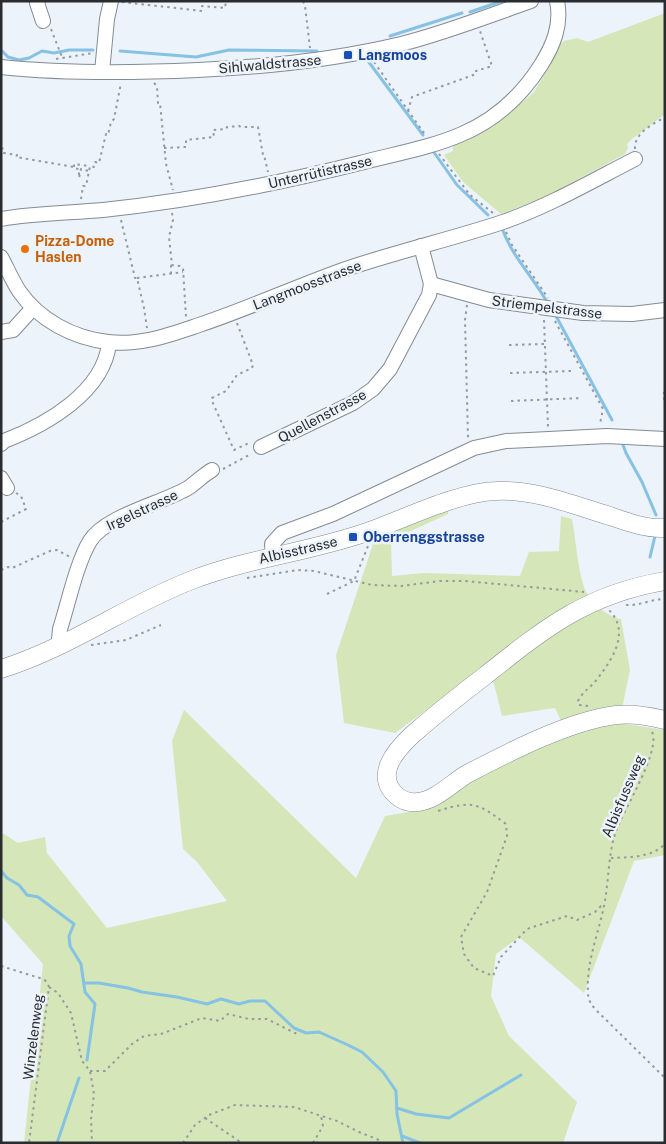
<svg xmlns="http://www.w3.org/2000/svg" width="666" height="1144" viewBox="0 0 666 1144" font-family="'Public Sans',sans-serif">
  <rect width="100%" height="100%" fill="#ecf3fa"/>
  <g fill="#d5e7b9">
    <path d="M665,13V114L631,140L627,144L628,148L625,154L545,197L501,214L463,182L444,155L453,151V144L475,136L496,124L534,92L550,65L559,45L564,41L577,38L588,42Z"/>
    <path d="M449,507L448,514L391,540L392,576L424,573L520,576L529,552L559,551L561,516L572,519C576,540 577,564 583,584C587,599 606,617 621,619L630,670L619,723L665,730V855L634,861L584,993L519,937L496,954L491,996L509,1036L577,1102L563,1143H24L43,964L1,916V832L18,843L45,837L47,853L107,928L227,901L197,862L183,849L172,741L184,710L356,878L385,816L426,809L468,781L567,734L555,708L502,716L489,664L395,733L344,723L336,655L376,535Z"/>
  </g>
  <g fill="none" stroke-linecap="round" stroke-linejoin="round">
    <g stroke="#85c2e3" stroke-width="3">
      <path d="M470,12L502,1"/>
      <path d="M390,36L462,13"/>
      <path d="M1,50L8,57L19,60L29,58L42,51L54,53L69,50H93"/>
      <path d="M120,51L196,57L229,50L317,51"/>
      <path d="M368,61L423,135"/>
      <path d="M433,151L457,185L488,215"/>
      <path d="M502,228C511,255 533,277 547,302"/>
      <path d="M556,316L612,420"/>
      <path d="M622,442L626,453L642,482L656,515"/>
      <path d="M650,557L655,536"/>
      <path d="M1,871L7,878L19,885L27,895L38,897L74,924L69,936L70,946L81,964L85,992L95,1004L87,1060"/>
      <path d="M84,983H99L128,988L142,992L177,997L207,1004L221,999L239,1004L250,1001H265L294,1028L306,1033L319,1032L348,1045L362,1052L383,1072L396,1091L397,1114L403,1143"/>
      <path d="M397,1108L416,1114L449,1118L521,1075"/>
      <path d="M402,1136L420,1143"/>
      <path d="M57,1143L79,1078"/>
    </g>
    <defs>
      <g id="minor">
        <path d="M38,1L37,3L43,21"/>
        <path d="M1,67C67,74 133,73 198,70C267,67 334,60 401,44C445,33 488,16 531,1"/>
        <path d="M102,72L107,19L111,1"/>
        <path d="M1,219C34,213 70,213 103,210C190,201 276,184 360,163C394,154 430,148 462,134C495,120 522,95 541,65C553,46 562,25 557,1"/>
        <path d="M1,257C7,268 12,280 19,291C39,320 73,338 108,342C140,346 169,335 199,325C247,309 293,288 340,271C394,252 449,240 503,222C549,206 592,181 635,159"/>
        <path d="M431,284L489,300L583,313L632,314L665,310"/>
        <path d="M1,332L13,330L33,308"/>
        <path d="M1,444L4,441C46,425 104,392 109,343"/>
        <path d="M261,447L353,403L373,389L390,369L429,295L431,284L421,246"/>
        <path d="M1,478L7,488"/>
        <path d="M273,556L272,544L282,533L333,514L474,448L506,441L549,439L607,436L665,439"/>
        <path d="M61,645L59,639L60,629C68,604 77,562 90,541C105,516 163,503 188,488C196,483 203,475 212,470"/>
      </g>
      <g id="major">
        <path d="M665,581C587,594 545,628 486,675C461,694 436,714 412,735C396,750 373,776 397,796C403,801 410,803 418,802C436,800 452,783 467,774C509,752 569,721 616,715C632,713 649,716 665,720"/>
        <path d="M1,669C69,648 127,605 192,580C249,558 310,552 367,532C404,519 458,492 496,491C535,489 573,505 610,516C627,522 646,529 665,528"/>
      </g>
    </defs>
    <use href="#minor" stroke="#848b92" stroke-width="16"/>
    <use href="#major" stroke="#848b92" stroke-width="19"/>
    <g stroke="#959a9f" stroke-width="2" stroke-dasharray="2.5 4" stroke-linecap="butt">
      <path d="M303,1L305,6L310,48"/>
      <path d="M122,2L202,11V6L225,8L226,1"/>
      <path d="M51,29L62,57"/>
      <path d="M56,59L93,53"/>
      <path d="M374,62L426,136"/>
      <path d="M154,83L157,86L158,103H160L166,164L173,190"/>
      <path d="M408,111L412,97L476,74V71L492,66L480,31"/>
      <path d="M1,148L4,149V153L17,155L16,157L74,167V168L79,169V178L81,169L89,171"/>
      <path d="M164,148L186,147V140L214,137L213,130L226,129L227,127L239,126L241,127H258L263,155H264L268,172"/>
      <path d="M635,149C634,133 653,124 665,117"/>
      <path d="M439,154L470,195L493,213"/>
      <path d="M74,167V164L89,166"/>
      <path d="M81,199L83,186H86L90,166L94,167L95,162L99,163L106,134L108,135L111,122L114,119L121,83"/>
      <path d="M172,213L173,220L169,237L172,265L180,266L183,268L186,317"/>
      <path d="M121,220L135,278H137L144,308L147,328"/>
      <path d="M506,232L512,245L548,298"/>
      <path d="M171,274V266L172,265"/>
      <path d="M137,278L183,272"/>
      <path d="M467,305L465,320L468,438"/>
      <path d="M544,320L548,427"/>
      <path d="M555,321L603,409L600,424"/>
      <path d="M237,323L253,365L252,368L237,375L226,391L212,398V401L234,450L249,443"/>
      <path d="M509,345L544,344"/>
      <path d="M665,358V363"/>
      <path d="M510,373L571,371"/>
      <path d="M665,392L663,394L665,402"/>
      <path d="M511,401L582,398"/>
      <path d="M223,469L251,454"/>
      <path d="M1,522L26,509L21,496L16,493"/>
      <path d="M1,570L8,567L12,568L50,551L57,550L70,557"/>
      <path d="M247,578L298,570L314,571L372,585L401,586L440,581H465L584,592"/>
      <path d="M327,594L354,581L368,546"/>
      <path d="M626,605C639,606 652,599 665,599"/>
      <path d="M91,645L126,640L161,625"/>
      <path d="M588,706L579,705L578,701C582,693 588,689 594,683C610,663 632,633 609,610"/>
      <path d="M652,732C661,751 624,809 616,831C608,854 609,881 604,906C598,935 586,963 588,992C588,1000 591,1004 595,1009L665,1078"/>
      <path d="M438,811C472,800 478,803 506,824L507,836L487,892L461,937L464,954L474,968L493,976L501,957L527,929L567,916L577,920L595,912L601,906H604"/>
      <path d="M611,858C629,857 651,858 665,844"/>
      <path d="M1,966L43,979L47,982L49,987L29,1143"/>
      <path d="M49,987L58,993L71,1013L82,1061L90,1071L94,1094L91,1119L92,1143"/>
      <path d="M90,1071H105L132,1044L144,1036L161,1034L202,1018L220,1021L228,1014L249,1019H267L299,1035"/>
      <path d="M205,1118L242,1143"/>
      <path d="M183,1143L195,1125L209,1115L235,1105L294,1107L337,1121L359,1132L379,1140L381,1143"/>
      <path d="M313,1143L323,1126L321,1116"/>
    </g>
    <use href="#minor" stroke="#fff" stroke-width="14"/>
    <use href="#major" stroke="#fff" stroke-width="18"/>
  </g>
  <g fill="#1a4fb4" stroke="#ecf3fa" stroke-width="2">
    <rect x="343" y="50" width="10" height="10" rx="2.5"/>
    <rect x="348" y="532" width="10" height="10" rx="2.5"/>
  </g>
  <circle fill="#e8710a" stroke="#ecf3fa" stroke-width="2" cx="25" cy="249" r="5"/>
  <g text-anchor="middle" stroke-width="5" stroke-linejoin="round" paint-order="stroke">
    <g font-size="14" font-weight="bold" fill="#164399" stroke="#ecf3fa" text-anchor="start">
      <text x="358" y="60">Langmoos</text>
      <text x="363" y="542">Oberrenggstrasse</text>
    </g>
    <g font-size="14" fill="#2a2c2f" stroke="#ecf3fa">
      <text transform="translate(270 64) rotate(-5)" y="5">Sihlwaldstrasse</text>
      <text transform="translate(320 172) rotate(-13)" y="5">Unterrütistrasse</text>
      <text transform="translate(307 285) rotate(-21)" y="5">Langmoosstrasse</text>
      <text transform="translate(547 307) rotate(7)" y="5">Striempelstrasse</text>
      <text transform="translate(322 416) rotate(-28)" y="5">Quellenstrasse</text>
      <text transform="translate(142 510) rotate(-25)" y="5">Irgelstrasse</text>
      <text transform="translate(298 550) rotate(-13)" y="5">Albisstrasse</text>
      <text transform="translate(623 796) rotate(-67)" y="5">Albisfussweg</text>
      <text transform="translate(33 1037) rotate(-83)" y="5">Winzelenweg</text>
    </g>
    <g font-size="14" font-weight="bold" fill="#c56008" stroke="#ecf3fa" text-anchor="start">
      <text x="35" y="246">Pizza-Dome<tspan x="35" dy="16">Haslen</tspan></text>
    </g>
  </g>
  <rect width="666" height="1144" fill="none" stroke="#2a2c2f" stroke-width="5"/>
</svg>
